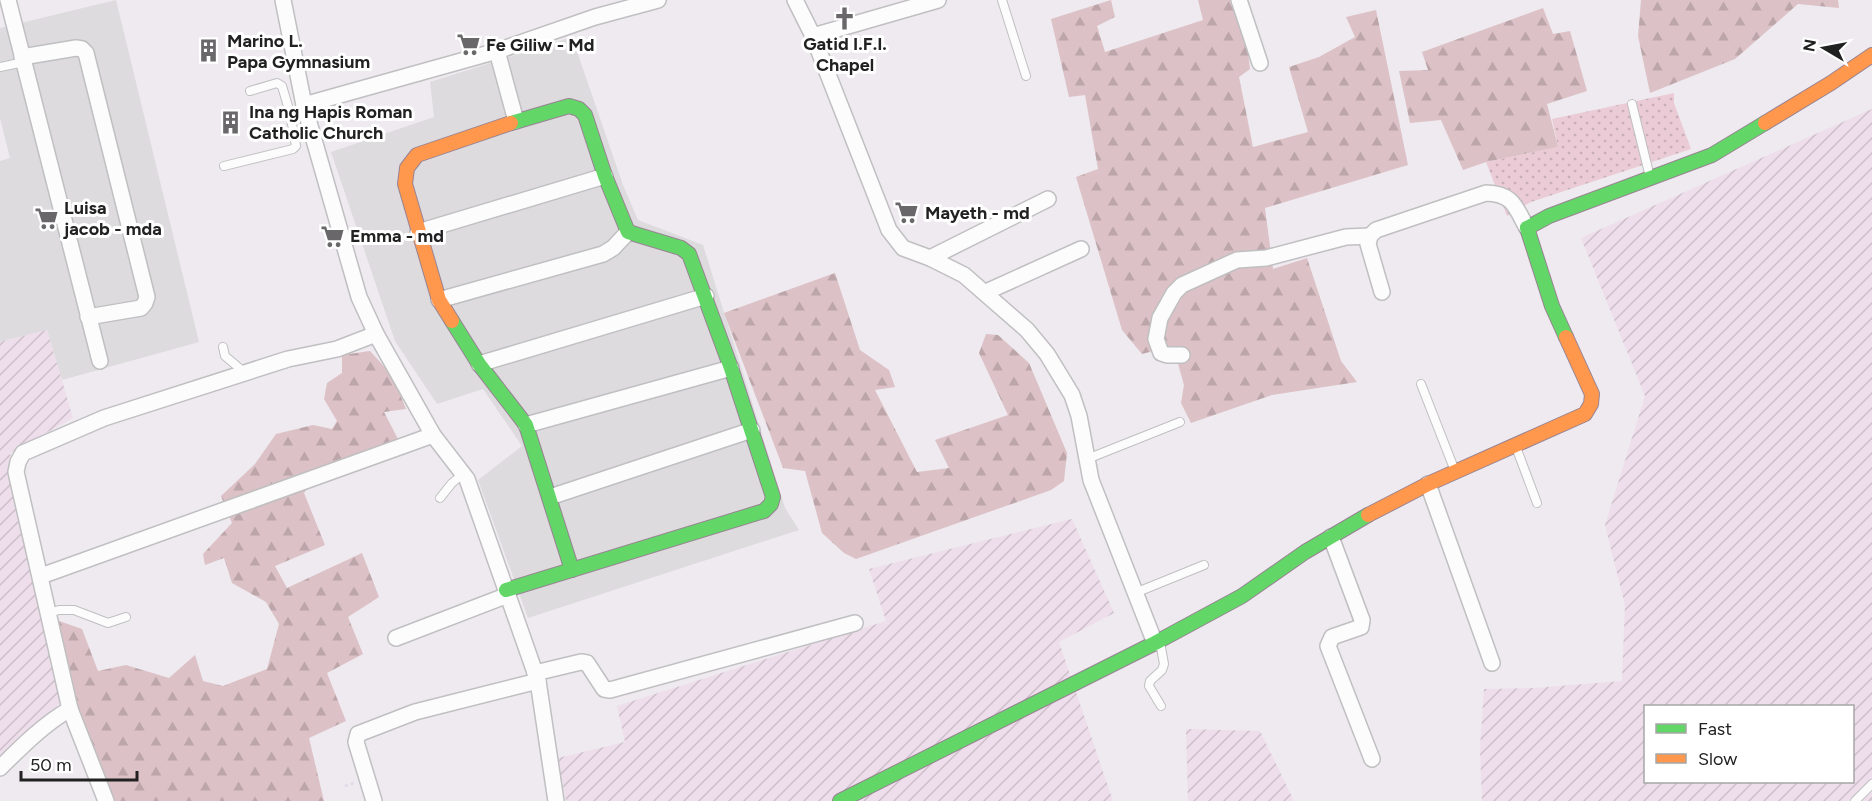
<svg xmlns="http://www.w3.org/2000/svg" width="1872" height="801" viewBox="0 0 1872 801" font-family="Figtree,sans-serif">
  <defs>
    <pattern id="farmland-furrows" width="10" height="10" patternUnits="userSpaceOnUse" patternTransform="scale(1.5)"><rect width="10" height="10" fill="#eedeeb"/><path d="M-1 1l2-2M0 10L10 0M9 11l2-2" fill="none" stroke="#ccbec9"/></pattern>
    <pattern id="grass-dots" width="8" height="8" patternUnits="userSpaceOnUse" patternTransform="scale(1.5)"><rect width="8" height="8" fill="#eacbd6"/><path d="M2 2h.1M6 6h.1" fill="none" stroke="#c8aeb7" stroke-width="1.8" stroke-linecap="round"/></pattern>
    <pattern id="forest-firs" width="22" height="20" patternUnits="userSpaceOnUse" patternTransform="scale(1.5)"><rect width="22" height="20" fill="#dcc1c6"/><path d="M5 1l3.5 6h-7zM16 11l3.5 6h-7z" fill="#bca6aa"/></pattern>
  </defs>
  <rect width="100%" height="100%" fill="#eeeaef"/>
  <g fill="#dddbde">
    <path d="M116,0L199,342L62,380L47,330L0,342V161L10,158L0,118V28Z"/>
    <path d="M572,37L623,185L638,220L703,245L785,508L799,530L528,618L478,480L522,446L483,389L437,404L395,341L331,152L434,117L430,82Z"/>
  </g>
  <g fill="url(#farmland-furrows)" fill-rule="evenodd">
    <path d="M1872,109V801H1482L1480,749L1484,689L1535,688L1622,681L1625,605L1605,525L1645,396L1581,238ZM1646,706H1852V782H1646Z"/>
    <path d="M47,330L73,418L10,453L61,702L0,758V342Z"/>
    <path d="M1072,519L1114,613L1059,642L1113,801H566L558,758L625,742L617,706L886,621L869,569Z"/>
    <path d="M1186,729L1260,731L1294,801H1188Z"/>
  </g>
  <path fill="url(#grass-dots)" d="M1674,93V103L1691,149L1531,202L1507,216L1486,162L1558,147L1552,119Z"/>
  <g fill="url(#forest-firs)">
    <path d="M1111,0L1115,17L1097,26L1105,52L1203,20L1198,0H1242L1250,69L1239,77L1253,147L1308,132L1289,67L1319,57L1355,37L1346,17L1376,10L1408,165L1265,208L1273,269L1307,258L1341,361L1357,382L1272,395L1191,423L1181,403L1184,385L1173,346L1142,354L1122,330L1076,177L1098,169L1085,95L1069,97L1051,19Z"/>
    <path d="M1641,0H1838L1839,8L1798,4L1735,59L1650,93L1638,36Z"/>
    <path d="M1543,8L1553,34L1570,31L1587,91L1547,104L1558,147L1486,162L1463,170L1441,120L1410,123L1399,71L1428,70L1422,52Z"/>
    <path d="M835,273L860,350L889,370L895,387L875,390L917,472L949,468L935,440L1008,415L979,353L986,334L998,335L1029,363L1067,453L1064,481L1051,490L856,559L844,553L822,533L805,471L783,468L724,313Z"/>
    <path d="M370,351L392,375L406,409L384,412L398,439L320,470L304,493L325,545L275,566L287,588L362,553L379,597L348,617L363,654L327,673L346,721L309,738L324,801H104L76,732L59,621L82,629L98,671L126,665L169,678L195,655L203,681L223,686L267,669L279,624L266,602L232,583L224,558L205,565L203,554L232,523L221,496L255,464L276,434L313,425L332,429L337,421L324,399L327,383L342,373V355Z"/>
  </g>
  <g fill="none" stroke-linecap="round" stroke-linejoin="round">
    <defs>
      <g id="lane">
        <path d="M1002,0L1026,76"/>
        <path d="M0,67L24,62"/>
        <path d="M250,91L277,83L282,86L290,113L306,110"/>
        <path d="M1632,104L1650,177"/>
        <path d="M224,166L293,149L296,146L290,113"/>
        <path d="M223,347L225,356L244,372"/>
        <path d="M1421,384L1455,471"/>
        <path d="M1516,447L1537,503"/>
        <path d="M1087,459L1180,422"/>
        <path d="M440,498L452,483L463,474"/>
        <path d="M1135,593L1204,565"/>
        <path d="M49,613L59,610H74L108,623L126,617"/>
        <path d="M1160,642L1164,664L1162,670L1150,681L1149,686L1161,706"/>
        <path d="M1855,801L1872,784"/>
      </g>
      <g id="street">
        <path d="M8,0L100,361"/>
        <path d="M283,0L304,105L359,297L376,334L433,435L467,479L538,681L556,801"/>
        <path d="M795,0L813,36L889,230L903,248L930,258L964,275L1027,330L1047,354L1072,395L1079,416L1091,480L1155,643"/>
        <path d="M1239,0L1260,63"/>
        <path d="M813,36L938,0"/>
        <path d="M497,51L516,121"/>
        <path d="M22,57L76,48L82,49L86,53L147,297L145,303L141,308L88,317"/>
        <path d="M304,105L497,51L595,17L658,0"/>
        <path d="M418,232L605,176"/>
        <path d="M930,258L1048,199"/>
        <path d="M986,292L1081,249"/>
        <path d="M1382,292L1368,244L1370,236L1376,230L1486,193C1514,194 1515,207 1527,228"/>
        <path d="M439,300L603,254L613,248L628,232"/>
        <path d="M1182,355H1167L1161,353L1156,339L1160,318L1174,293L1182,285L1237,260L1266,258L1346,237L1370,236"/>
        <path d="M479,364L706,296"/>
        <path d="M526,425L731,368"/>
        <path d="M1428,484L1492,663"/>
        <path d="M550,497L752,430"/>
        <path d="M1331,537L1362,620L1361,627L1332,637L1328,646L1372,759"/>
        <path d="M41,576L433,435"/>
        <path d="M396,638L508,595"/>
        <path d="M535,673L581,662L587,663L604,689L610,690L855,623"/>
        <path d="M70,709L106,801"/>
        <path d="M0,768C21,747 44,724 70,709L16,472L18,462L23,453L104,418L288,359L337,349L376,334"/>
        <path d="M374,801L356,742L358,734L415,712L538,681"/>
      </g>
      <g id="fast">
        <path d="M452,321L479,364L526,425L572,570"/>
        <path d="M1566,337L1552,306L1527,228L1549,216L1712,155L1765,123"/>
        <path d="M506,590L764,511L771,504L773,497L731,368L689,254L681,248L628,232L605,176L585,115L579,109L569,106L511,123"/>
        <path d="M840,801L1155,643L1242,596L1305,552L1368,515"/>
      </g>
      <g id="slow">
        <path d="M1765,123L1831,83L1872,55"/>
        <path d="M452,321L439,300L405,184L407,168L417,155L511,123"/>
        <path d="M1368,515L1428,484L1585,414L1591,404L1592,394L1566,337"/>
      </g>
    </defs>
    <use href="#lane" stroke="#c0bfc1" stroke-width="10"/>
    <use href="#street" stroke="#c0bfc1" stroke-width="18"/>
    <use href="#fast" stroke="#988393" stroke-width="16"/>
    <use href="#slow" stroke="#988393" stroke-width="16"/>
    <path stroke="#e0dceb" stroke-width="3" stroke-dasharray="3 3" stroke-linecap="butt" d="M345,786L354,783"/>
    <use href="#lane" stroke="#fcfcfd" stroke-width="8"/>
    <use href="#street" stroke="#fcfcfd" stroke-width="15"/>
    <use href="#fast" stroke="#63d668" stroke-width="14"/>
    <use href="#slow" stroke="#ff974d" stroke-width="14"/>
  </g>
  <defs>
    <symbol id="church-bare" viewBox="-9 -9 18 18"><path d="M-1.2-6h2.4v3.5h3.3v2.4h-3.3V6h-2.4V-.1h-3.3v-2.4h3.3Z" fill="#696769" stroke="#fff" stroke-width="2.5" paint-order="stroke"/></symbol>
    <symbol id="supermarket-bare" viewBox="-9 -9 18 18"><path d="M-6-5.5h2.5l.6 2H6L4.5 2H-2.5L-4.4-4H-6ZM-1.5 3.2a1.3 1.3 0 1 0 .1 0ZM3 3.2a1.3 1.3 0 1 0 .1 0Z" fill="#696769" stroke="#fff" stroke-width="2.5" paint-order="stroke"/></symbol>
    <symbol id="building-bare" viewBox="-9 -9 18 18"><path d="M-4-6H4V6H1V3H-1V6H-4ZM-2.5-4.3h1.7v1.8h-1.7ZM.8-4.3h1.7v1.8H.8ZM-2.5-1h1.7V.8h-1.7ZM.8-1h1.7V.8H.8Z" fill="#696769" stroke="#fff" stroke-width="2.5" paint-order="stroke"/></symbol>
  </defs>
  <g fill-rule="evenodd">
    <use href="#church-bare" x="828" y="2" width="33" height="33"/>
    <use href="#supermarket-bare" x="452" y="28" width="33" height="33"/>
    <use href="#building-bare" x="192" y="34" width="33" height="33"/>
    <use href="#building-bare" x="214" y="106" width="33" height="33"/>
    <use href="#supermarket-bare" x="890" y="196" width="33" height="33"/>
    <use href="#supermarket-bare" x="30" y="202" width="33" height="33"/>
    <use href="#supermarket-bare" x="316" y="220" width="33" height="33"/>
  </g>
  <g text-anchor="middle" stroke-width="6" stroke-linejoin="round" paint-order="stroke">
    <g font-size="18" font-weight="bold" fill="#212121" stroke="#fff" text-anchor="start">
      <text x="227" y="47">Marino L.<tspan x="227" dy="21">Papa Gymnasium</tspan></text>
      <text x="845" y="50" text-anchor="middle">Gatid I.F.I.<tspan x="845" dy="21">Chapel</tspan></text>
      <text x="486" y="51">Fe Giliw - Md</text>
      <text x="249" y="118">Ina ng Hapis Roman<tspan x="249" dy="21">Catholic Church</tspan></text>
      <text x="64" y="214">Luisa<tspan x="64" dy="21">jacob - mda</tspan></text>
      <text x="925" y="219">Mayeth - md</text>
      <text x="350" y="242">Emma - md</text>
    </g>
  </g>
  <rect x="1644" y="705" width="210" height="78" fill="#ffffff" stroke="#a6a6a6" stroke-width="1.5"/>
  <rect x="1656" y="724" width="30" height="9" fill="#63d668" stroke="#a6a6a6" stroke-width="1.5"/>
  <text x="1698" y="735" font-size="18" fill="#212121">Fast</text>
  <rect x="1656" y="754" width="30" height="9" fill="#ff974d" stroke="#a6a6a6" stroke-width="1.5"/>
  <text x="1698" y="765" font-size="18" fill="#212121">Slow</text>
  <g transform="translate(1824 48) rotate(280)" stroke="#ffffff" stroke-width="4.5" paint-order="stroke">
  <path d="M0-4.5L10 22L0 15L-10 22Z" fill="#212121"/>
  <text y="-9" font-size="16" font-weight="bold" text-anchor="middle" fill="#212121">N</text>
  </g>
  <path d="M21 771v9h116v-9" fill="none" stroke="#212121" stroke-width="3"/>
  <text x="30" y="771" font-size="18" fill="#212121" stroke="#ffffff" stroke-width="4.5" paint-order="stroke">50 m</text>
</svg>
